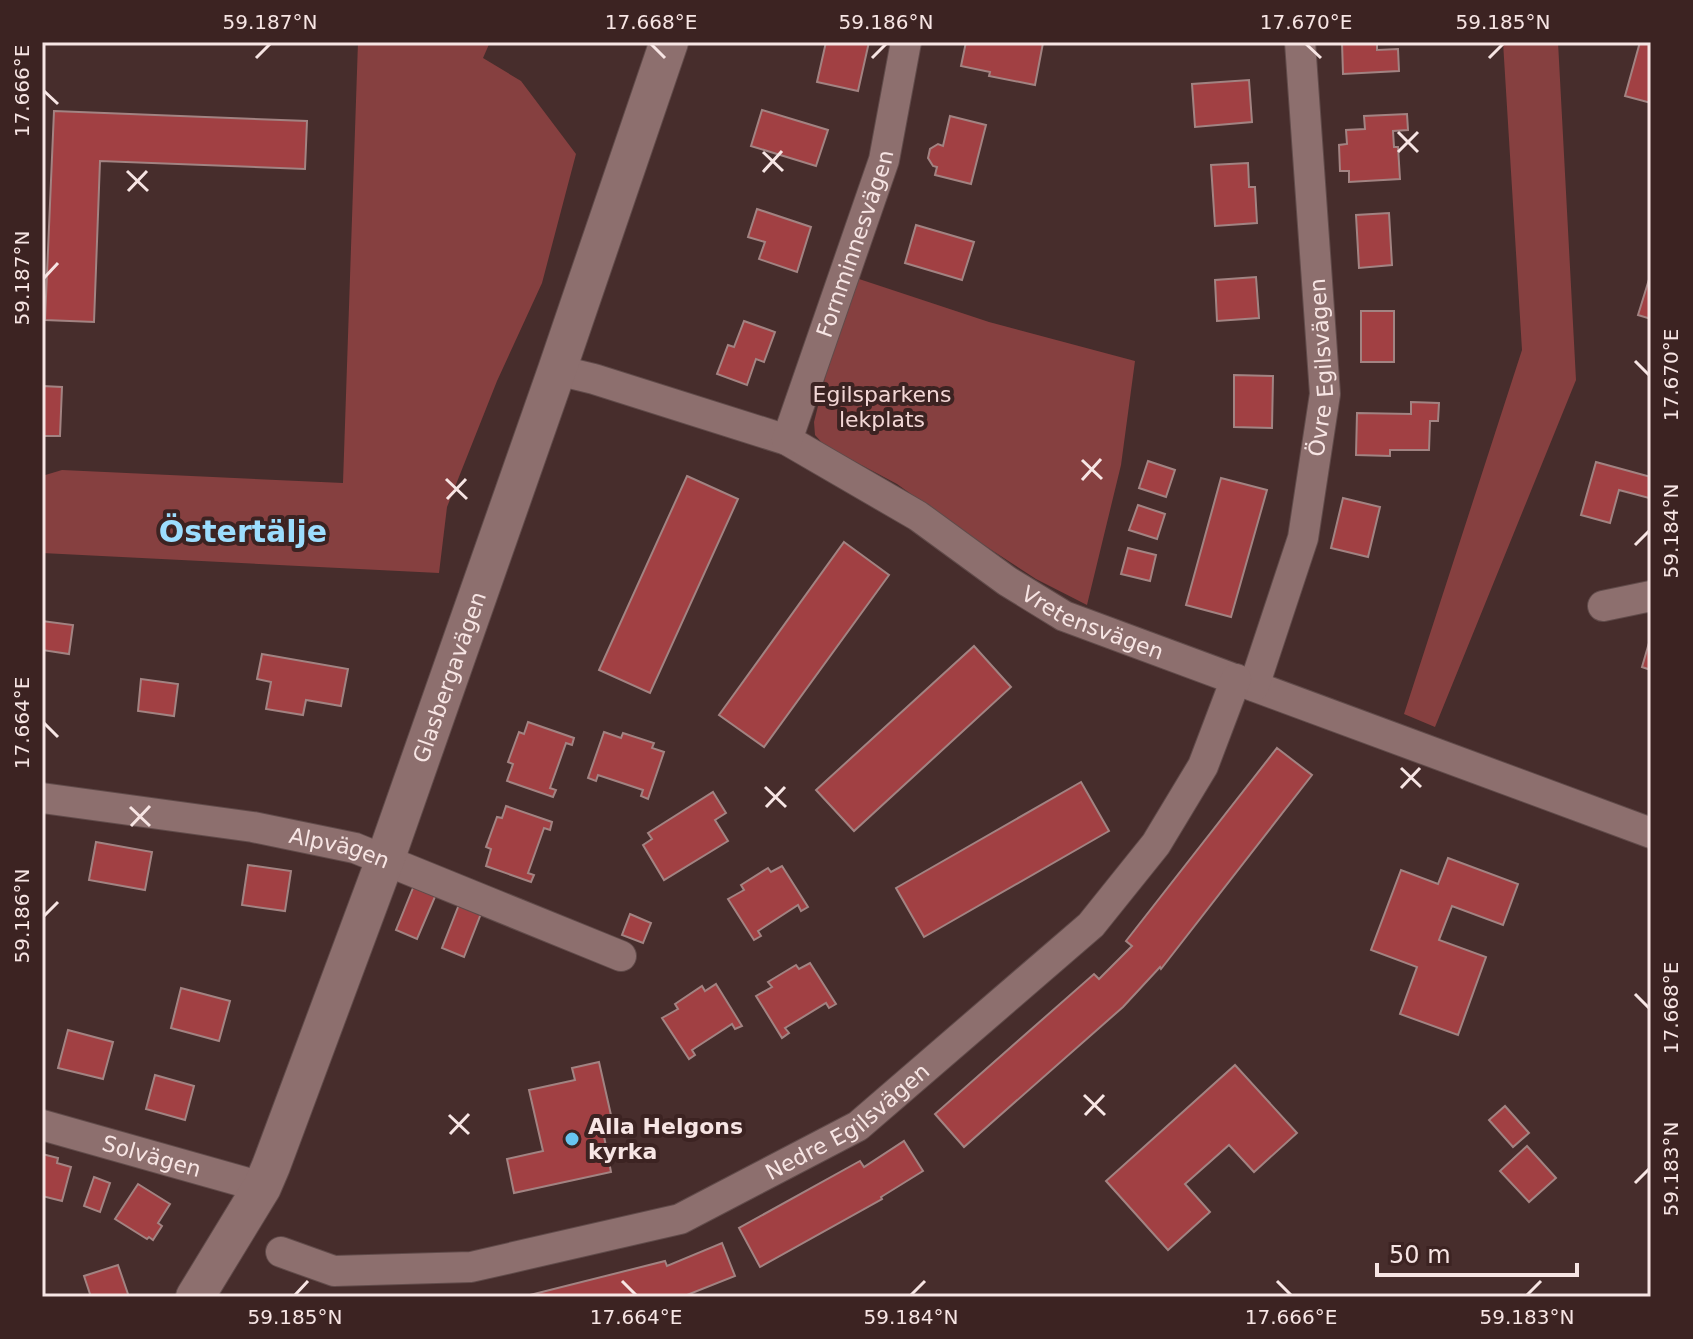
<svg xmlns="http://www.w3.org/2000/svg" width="1693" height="1339" viewBox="0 0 1693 1339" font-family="'DejaVu Sans',sans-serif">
  <rect width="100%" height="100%" fill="#472d2c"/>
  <g fill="#864040">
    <path d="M358,42H490L483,58L521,81L576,154L542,283L497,381L447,507L439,573L42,553V476L62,470L343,483Z"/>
    <path d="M1503,42H1558L1576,380L1435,727L1404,714L1522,350Z"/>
    <path d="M853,277L989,322L1135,361L1121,465L1087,605L1036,579L964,532L897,484L824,445L815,435L814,422L818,406L845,299Z"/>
  </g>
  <g fill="#a14043" stroke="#a28382" stroke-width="2">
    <path d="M826,42H869L858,91L817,82Z"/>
    <path d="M966,42L1043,43L1035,85L989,76L990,72L961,66Z"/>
    <path d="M1342,42H1377V50L1398,49L1399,71L1343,74Z"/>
    <path d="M1640,42L1651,45V103L1625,96Z"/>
    <path d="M1249,80L1252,122L1195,127L1192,84Z"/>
    <path d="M762,110L828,130L816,166L751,146Z"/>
    <path d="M54,111L307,121L305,169L100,161L94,322L45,320Z"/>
    <path d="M1407,114L1408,130L1393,131L1394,147H1398L1400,179L1349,182V171H1340L1339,145L1347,144L1346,130L1365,129L1364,116Z"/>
    <path d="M950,116L986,125L971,184L935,175L937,167L933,166L928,158L930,149L938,144L943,146Z"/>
    <path d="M1248,163L1249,187H1255L1257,223L1215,226L1211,165Z"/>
    <path d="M757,209L811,227L797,272L759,259L765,242L748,237Z"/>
    <path d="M1389,213L1392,265L1359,268L1356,215Z"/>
    <path d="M916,225L974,242L962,280L905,263Z"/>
    <path d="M1651,273V319L1638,315Z"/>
    <path d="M1256,277L1259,318L1217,321L1215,280Z"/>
    <rect x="1361" y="311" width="33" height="51"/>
    <path d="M744,321L775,332L764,362L756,359L747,385L717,374L728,345L734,347Z"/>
    <path d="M1234,375L1273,376L1272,428L1234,427Z"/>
    <path d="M42,386L62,387L60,436H42Z"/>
    <path d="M1411,402L1439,403L1438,421H1430L1429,450H1390V456L1356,455L1357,413L1411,414Z"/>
    <path d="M1148,461L1175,470L1166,497L1139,488Z"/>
    <path d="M1596,462L1651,477L1649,498L1619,490L1610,523L1581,515Z"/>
    <path d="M687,476L738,499L650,693L599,670Z"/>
    <path d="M1221,478L1267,490L1231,617L1186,605Z"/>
    <path d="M1343,498L1380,507L1368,557L1331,548Z"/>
    <path d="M1138,505L1165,514L1157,539L1129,530Z"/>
    <path d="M844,542L889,575L764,747L719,715Z"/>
    <path d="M1128,548L1156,555L1150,581L1121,574Z"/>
    <path d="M42,621L73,625L69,654L42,650Z"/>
    <path d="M1651,636V670L1642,667Z"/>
    <path d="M974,646L1011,687L854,831L816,790Z"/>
    <path d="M262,654L348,669L341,706L306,700L303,715L266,709L271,682L257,679Z"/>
    <path d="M141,679L178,684L174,716L138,711Z"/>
    <path d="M528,722L574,738L572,745L566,743L550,788L556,790L553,797L507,781L513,764L508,762L519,732L524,734Z"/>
    <path d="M604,732L621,738L623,733L654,743L652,748L664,752L648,799L641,796L643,790L598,775L596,781L588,778Z"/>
    <path d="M1277,748L1312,775L1161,969L1160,967L1123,1007L964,1147L935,1114L1094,974L1099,979L1132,946L1126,941Z"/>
    <path d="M1081,782L1109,831L924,937L896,888Z"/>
    <path d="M713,792L726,813L715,820L728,841L664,880L643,845L652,839L648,833Z"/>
    <path d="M506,806L552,822L550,830L544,828L528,873L534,875L531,882L486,866L491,849L486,847L497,817L502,818Z"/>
    <path d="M96,842L152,852L145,890L89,880Z"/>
    <path d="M1448,858L1518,884L1503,925L1452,906L1439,940L1486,957L1458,1035L1400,1014L1417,967L1371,950L1401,870L1438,884Z"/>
    <path d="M248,865L291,871L285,911L242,905Z"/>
    <path d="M782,866L808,907L801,911L798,905L758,931L761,936L754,940L728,899L744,890L741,885L768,868L771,872Z"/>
    <path d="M415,883L437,892L417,939L396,930Z"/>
    <path d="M460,902L482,911L464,957L442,948Z"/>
    <path d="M630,914L651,923L643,943L622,935Z"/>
    <path d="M810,963L836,1004L829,1008L826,1003L785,1028L789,1033L782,1038L756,996L772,987L768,982L796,965L799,969Z"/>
    <path d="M716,984L742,1026L735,1029L732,1024L692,1050L695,1055L689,1059L662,1018L678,1009L675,1004L702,986L705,991Z"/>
    <path d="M181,988L230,1001L219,1041L171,1028Z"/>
    <path d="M68,1030L113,1042L103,1079L58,1068Z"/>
    <path d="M599,1062L613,1124L602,1126L611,1172L514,1193L507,1159L543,1151L529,1090L575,1080L572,1068Z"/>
    <path d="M1235,1065L1297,1133L1254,1172L1229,1145L1185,1184L1210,1212L1168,1250L1106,1181Z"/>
    <path d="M155,1075L194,1086L185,1120L146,1109Z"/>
    <path d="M1505,1106L1529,1133L1513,1147L1489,1120Z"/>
    <path d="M904,1141L923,1171L881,1197L882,1199L760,1267L739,1228L860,1161L864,1167Z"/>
    <path d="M1527,1146L1556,1178L1529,1202L1500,1171Z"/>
    <path d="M42,1154L58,1158L57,1163L71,1167L62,1201L42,1196Z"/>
    <path d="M94,1177L110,1183L100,1212L84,1206Z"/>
    <path d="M138,1184L170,1204L158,1223L162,1226L153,1240L149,1237L147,1239L115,1219Z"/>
    <path d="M722,1243L735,1276L682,1297H522L665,1261L667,1266Z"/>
    <path d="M118,1265L129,1297H91L84,1276Z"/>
  </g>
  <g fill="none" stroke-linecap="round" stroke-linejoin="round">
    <defs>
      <g id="minor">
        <path id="s1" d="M557,370L594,379L787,440L918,516L1007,581L1064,616L1651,833"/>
        <path id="s2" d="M787,440L884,160L906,42"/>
        <path d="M1603,606L1651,596"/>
        <path id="s3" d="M1254,686L1303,538L1325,394L1300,42"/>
        <path id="s4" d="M42,798L253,827L355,848L621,956"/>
        <path id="s5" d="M42,1125L262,1187"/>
        <path id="s6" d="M281,1252L334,1271L471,1267L680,1219L858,1126L1091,925L1156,844L1203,766L1236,679"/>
      </g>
      <g id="tertiary">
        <path id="s7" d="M195,1297L262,1187L271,1166L385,860L557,370L669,42"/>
      </g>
    </defs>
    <use href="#minor" stroke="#614b4a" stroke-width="32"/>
    <use href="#tertiary" stroke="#614b4a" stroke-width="40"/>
    <use href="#minor" stroke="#8d6f6e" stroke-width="30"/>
    <use href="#tertiary" stroke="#8d6f6e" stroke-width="38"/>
  </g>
  <path fill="none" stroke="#f7e5e4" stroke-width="3" d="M651,44L665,58M1306,44L1321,58M256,58L270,44M872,58L886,44M1489,58L1503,44M44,91L58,104M1398,132L1418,152M763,152L783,171M1398,152L1418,132M127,171L148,191M763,172L782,151M128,191L147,171M44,278L58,263M1635,361L1649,375M1082,460L1102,479M446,479L467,499M1082,480L1101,459M447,499L466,479M1635,545L1649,531M44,723L58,737M1401,768L1421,787M765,787L786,807M1401,788L1420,768M130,807L150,826M766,807L785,787M131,826L150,806M44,916L58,902M1635,994L1649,1008M1084,1095L1105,1115M449,1115L469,1134M1085,1115L1104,1095M450,1134L469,1114M1635,1183L1649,1169M622,1281L636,1295M1277,1281L1291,1295M295,1295L308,1281M911,1295L925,1281M1527,1295L1541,1281"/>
  <circle fill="#68c4f0" stroke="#3c2322" stroke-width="3" cx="572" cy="1139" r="8"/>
  <g text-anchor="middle" stroke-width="8" stroke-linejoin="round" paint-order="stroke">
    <g font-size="22" fill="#f7e5e4" stroke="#3c2322">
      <text dy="8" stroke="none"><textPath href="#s2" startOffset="208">Fornminnesvägen</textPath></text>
      <text dy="8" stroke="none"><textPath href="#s3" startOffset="328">Övre Egilsvägen</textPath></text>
      <text dy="8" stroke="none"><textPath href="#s1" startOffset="598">Vretensvägen</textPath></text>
      <text dy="8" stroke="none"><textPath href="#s7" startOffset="672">Glasbergavägen</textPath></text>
      <text dy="8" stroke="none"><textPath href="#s4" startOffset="302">Alpvägen</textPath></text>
      <text dy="8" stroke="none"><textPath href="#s6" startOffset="602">Nedre Egilsvägen</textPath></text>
      <text dy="8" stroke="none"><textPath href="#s5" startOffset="114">Solvägen</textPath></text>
    </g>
    <g font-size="22" fill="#f2d6d5" stroke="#3c2322">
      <text x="882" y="402">Egilsparkens<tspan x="882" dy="25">lekplats</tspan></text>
    </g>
    <g font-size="22" font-weight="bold" fill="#f7e5e4" stroke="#3c2322" text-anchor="start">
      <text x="588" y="1134">Alla Helgons<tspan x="588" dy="25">kyrka</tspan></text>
    </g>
    <g font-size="30" font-weight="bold" fill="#9cddfe" stroke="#3c2322">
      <text x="243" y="542">Östertälje</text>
    </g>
  </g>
  <rect width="1693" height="1339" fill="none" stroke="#3c2322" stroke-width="88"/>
  <path d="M1377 1263v12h200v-12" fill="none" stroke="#f7e5e4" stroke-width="4"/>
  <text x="1389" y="1263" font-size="24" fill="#f7e5e4" stroke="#3c2322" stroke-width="6" paint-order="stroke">50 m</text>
  <rect x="44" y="44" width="1605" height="1251" fill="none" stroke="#f7e5e4" stroke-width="3"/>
  <g font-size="20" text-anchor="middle" fill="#f7e5e4">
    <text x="270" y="29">59.187°N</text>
    <text x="651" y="29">17.668°E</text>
    <text x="886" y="29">59.186°N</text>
    <text x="1306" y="29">17.670°E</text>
    <text x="1503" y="29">59.185°N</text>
    <text transform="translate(22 91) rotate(-90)" y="7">17.666°E</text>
    <text transform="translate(22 278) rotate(-90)" y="7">59.187°N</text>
    <text transform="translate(1671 375) rotate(-90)" y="7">17.670°E</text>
    <text transform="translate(1671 531) rotate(-90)" y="7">59.184°N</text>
    <text transform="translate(22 723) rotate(-90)" y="7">17.664°E</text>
    <text transform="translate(22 916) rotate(-90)" y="7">59.186°N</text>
    <text transform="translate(1671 1008) rotate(-90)" y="7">17.668°E</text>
    <text transform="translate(1671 1169) rotate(-90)" y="7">59.183°N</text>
    <text x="295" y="1324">59.185°N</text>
    <text x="636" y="1324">17.664°E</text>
    <text x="911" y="1324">59.184°N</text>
    <text x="1291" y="1324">17.666°E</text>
    <text x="1527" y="1324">59.183°N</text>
  </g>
</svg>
